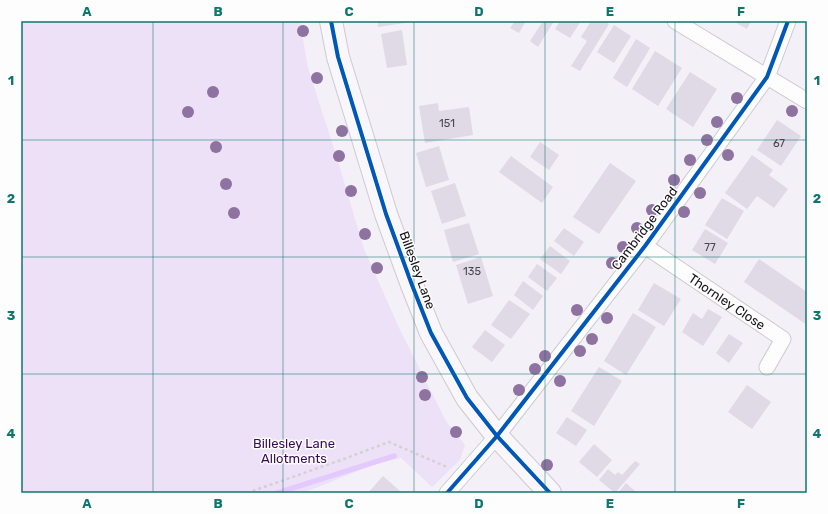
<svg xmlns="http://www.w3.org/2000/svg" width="828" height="514" viewBox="0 0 828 514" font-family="Rubik,sans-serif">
  <rect width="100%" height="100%" fill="#f4f0f8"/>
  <path fill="#ece1f6" d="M21,21H300L308,68L337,158L364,249L400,330L446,421L465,445L460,460L432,487L401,458L375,464L303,493H21Z"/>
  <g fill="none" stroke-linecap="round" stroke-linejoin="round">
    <path stroke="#e3c9fc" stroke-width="5.5" d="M277,493L394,456"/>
  </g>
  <g fill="#e0d9e6">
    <path d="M378,21H411V22L378,27Z"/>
    <path d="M515,21H526L519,33L510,28Z"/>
    <path d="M543,21H554L538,47L530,41Z"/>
    <path d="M560,21H581L570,38L555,29Z"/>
    <path d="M591,21H605L609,24L580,71L571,66L587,41L581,37Z"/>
    <path d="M733,21H751L747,29Z"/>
    <path d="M614,25L631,36L614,63L597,52Z"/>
    <path d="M402,30L407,65L387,68L381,34Z"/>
    <path d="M636,39L650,48L627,87L613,78Z"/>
    <path d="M655,51L682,68L658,106L632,89Z"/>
    <path d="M690,72L717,89L693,127L666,109Z"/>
    <path d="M438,103L439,111L469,107L473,135L425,143L419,106Z"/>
    <path d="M777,120L801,136L781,166L757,150Z"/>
    <path d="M540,142L559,155L549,170L530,157Z"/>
    <path d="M439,146L449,180L426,187L416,153Z"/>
    <path d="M752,155L773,170L769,175L788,189L774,208L757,196L747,209L725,193Z"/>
    <path d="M511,156L553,187L542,203L499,172Z"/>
    <path d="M610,163L636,181L599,234L573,217Z"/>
    <path d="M455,183L466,216L442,224L431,191Z"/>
    <path d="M722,198L744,211L727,239L705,225Z"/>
    <path d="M469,223L479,254L453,262L444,230Z"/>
    <path d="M564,228L584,242L574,256L554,241Z"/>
    <path d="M705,229L728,243L715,264L692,250Z"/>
    <path d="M550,246L570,261L561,274L540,259Z"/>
    <path d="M481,257L493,296L468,304L456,265Z"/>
    <path d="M759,259L807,292V325L744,282Z"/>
    <path d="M537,264L557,278L547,291L528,277Z"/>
    <path d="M523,281L543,296L533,310L514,295Z"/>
    <path d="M654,283L681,299L664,326L638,310Z"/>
    <path d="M509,300L530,314L511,339L491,325Z"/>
    <path d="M708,309L722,317L703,346L682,332L693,313L702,319Z"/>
    <path d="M633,313L656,327L626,375L604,361Z"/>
    <path d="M485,330L505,345L492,362L472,347Z"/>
    <path d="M729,334L743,343L729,363L716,353Z"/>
    <path d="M599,367L622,381L594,426L571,411Z"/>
    <path d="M747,385L771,402L752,429L728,412Z"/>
    <path d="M567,417L587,430L576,446L556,433Z"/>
    <path d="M594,444L612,460L597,477L579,462Z"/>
    <path d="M635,461L640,464L615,493L599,480L608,469L615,475L618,472L622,475Z"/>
    <path d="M383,476L400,491L399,493H368Z"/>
    <path d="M626,483L637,493H618Z"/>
  </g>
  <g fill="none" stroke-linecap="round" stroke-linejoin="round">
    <defs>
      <g id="street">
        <path d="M675,21L807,101"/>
        <path id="s1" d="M645,246L783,339L767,367"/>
        <path d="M447,493L497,436L645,246L767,77L788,21"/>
      </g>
      <path id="secondary" d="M331,21L338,57L386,214L412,285L431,333L467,398L497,436L550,493"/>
    </defs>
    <use href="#street" stroke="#cdcad0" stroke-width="17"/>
    <use href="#secondary" stroke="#cdcad0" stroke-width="24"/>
    <path stroke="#d2d1d3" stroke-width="2.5" stroke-dasharray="3 3" stroke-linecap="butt" d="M247,493L341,460L389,442L447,467"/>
    <use href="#street" stroke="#fdfdfe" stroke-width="15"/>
    <use href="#secondary" stroke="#f9f7fb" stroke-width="22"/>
    <defs>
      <g id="cycleway">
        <path d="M331,21L338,57L386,214L412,285L431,333L467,398L497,436L550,493"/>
        <path d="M447,493L497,436L645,246L767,77L788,21"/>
      </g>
    </defs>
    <use href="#cycleway" stroke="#fdfdfd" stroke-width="6"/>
    <use href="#cycleway" stroke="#0057b8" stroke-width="4"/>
  </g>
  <g fill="#8e72a0">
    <circle cx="303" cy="31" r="6"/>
    <circle cx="317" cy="78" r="6"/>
    <circle cx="213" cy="92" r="6"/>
    <circle cx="737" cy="98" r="6"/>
    <circle cx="792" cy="111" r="6"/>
    <circle cx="188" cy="112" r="6"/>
    <circle cx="717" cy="122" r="6"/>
    <circle cx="342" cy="131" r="6"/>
    <circle cx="707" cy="140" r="6"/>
    <circle cx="216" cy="147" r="6"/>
    <circle cx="728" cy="155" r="6"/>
    <circle cx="339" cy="156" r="6"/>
    <circle cx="690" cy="160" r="6"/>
    <circle cx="674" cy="180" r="6"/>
    <circle cx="226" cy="184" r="6"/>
    <circle cx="351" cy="191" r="6"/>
    <circle cx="700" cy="193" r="6"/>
    <circle cx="652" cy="210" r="6"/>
    <circle cx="684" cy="212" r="6"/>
    <circle cx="234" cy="213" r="6"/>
    <circle cx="637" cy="228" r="6"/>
    <circle cx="365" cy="234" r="6"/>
    <circle cx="623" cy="247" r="6"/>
    <circle cx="612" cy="263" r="6"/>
    <circle cx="377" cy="268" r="6"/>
    <circle cx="577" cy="310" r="6"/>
    <circle cx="607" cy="318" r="6"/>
    <circle cx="592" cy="339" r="6"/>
    <circle cx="580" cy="351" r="6"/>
    <circle cx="545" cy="356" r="6"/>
    <circle cx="535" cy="369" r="6"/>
    <circle cx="422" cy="377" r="6"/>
    <circle cx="560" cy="381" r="6"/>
    <circle cx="519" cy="390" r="6"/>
    <circle cx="425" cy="395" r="6"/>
    <circle cx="456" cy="432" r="6"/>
    <circle cx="547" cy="465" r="6"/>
  </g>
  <path fill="none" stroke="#0f766e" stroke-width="1" stroke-opacity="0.55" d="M153,21V493M283,21V493M414,21V493M545,21V493M675,21V493M21,140H807M21,257H807M21,374H807"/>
  <g text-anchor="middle" stroke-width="3" stroke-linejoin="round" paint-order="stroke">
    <g font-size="11" fill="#4a464e">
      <text x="447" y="127">151</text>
      <text x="779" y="147">67</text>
      <text x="710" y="251">77</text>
      <text x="472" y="275">135</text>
    </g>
    <g font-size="13" fill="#161318" stroke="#fdfdfd">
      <text transform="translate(644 228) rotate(-53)" y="5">Cambridge Road</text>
      <text transform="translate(418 270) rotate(70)" y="5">Billesley Lane</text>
      <text dy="5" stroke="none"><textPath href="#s1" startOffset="99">Thornley Close</textPath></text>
    </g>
    <g font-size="13" fill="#3a0b58" stroke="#fdfdfd">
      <text x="294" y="448">Billesley Lane<tspan x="294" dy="15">Allotments</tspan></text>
    </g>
  </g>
  <rect width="828" height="514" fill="none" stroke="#fdfdfd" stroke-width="44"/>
  <rect x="22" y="22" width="784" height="470" fill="none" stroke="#0f766e" stroke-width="1.5"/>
  <g font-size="13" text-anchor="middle" font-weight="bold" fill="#0f766e">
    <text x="87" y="16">A</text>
    <text x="218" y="16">B</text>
    <text x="349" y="16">C</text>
    <text x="479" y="16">D</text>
    <text x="610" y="16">E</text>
    <text x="741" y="16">F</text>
    <text x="11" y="85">1</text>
    <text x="817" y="85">1</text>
    <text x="11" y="203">2</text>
    <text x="817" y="203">2</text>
    <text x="11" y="320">3</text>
    <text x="817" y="320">3</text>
    <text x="11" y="438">4</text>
    <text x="817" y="438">4</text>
    <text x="87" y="508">A</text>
    <text x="218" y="508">B</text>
    <text x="349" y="508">C</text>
    <text x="479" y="508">D</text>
    <text x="610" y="508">E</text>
    <text x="741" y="508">F</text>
  </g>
</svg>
